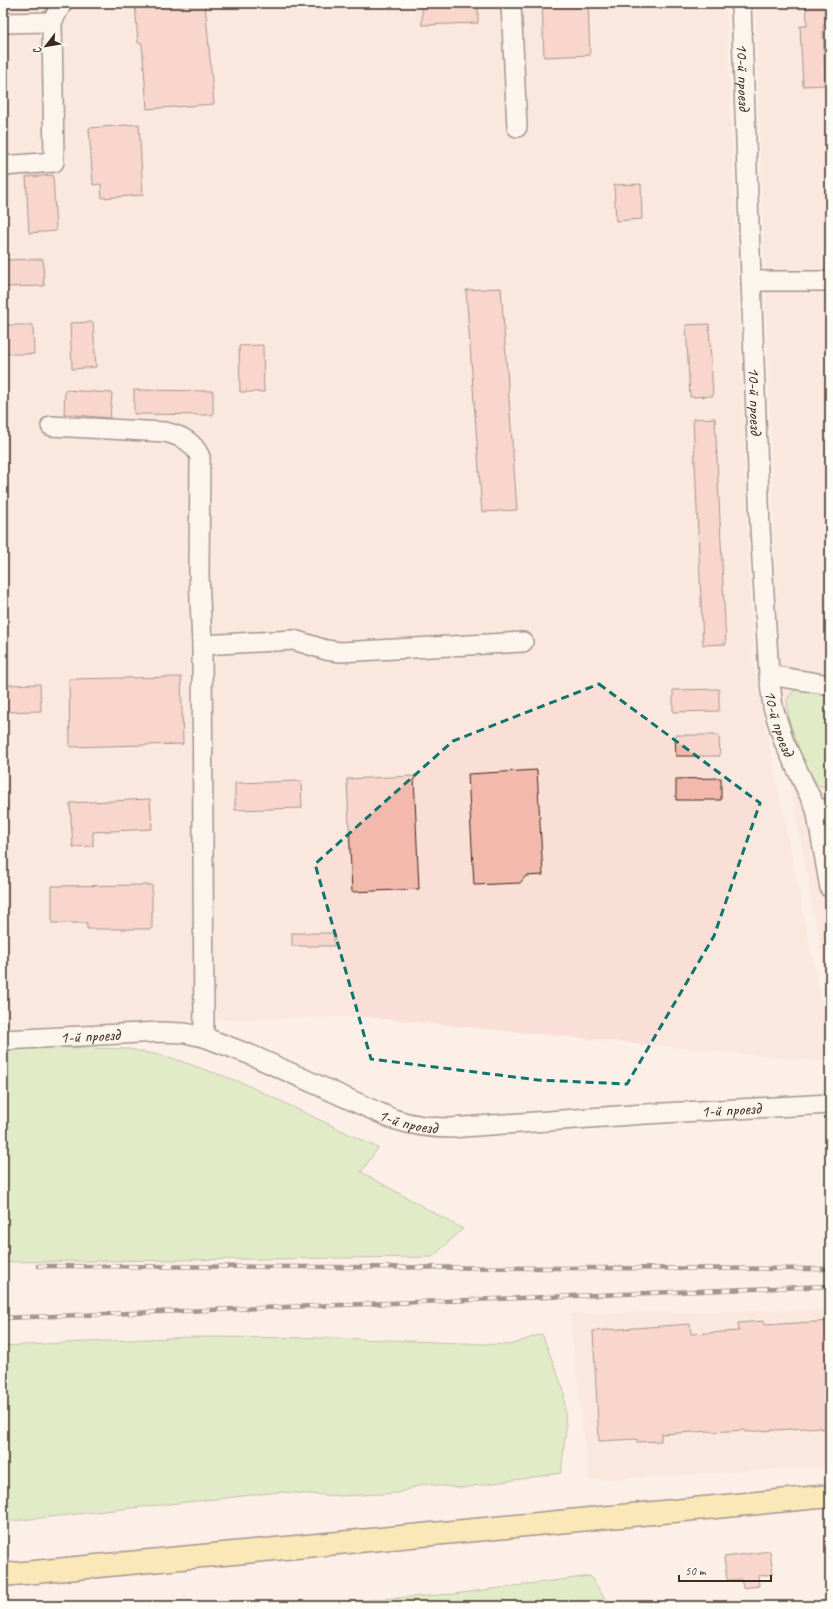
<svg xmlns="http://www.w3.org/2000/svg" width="833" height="1609" viewBox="0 0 833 1609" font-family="Caveat,sans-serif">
  <rect width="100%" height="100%" fill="#fbefe8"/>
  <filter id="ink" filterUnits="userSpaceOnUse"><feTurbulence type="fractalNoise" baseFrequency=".025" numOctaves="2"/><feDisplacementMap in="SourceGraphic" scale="8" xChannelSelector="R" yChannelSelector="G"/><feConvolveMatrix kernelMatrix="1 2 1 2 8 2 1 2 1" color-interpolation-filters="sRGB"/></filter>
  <g filter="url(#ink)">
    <g fill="#f9dfd6">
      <path d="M3,3H726L753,664L830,1047V1062L354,1016L99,1023L3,1028Z"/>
      <path d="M755,3H830V1002L789,776L779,660Z"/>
      <path d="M830,1310V1466L589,1480L570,1314Z"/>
    </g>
    <g fill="#c3e7a2" stroke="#7f8860">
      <path d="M806,688L830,692V787L819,786L805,768L789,720L787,700L794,690Z"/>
      <path d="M46,1047L129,1049L169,1057L243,1083L378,1148L361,1172L463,1229L432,1257L3,1262V1051Z"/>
      <path d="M542,1334L564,1391L566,1430L561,1473L461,1488L423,1484L397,1493L341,1496L280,1492L3,1522V1346L191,1337L334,1338L510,1345Z"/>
      <path d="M590,1576L610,1606H284L454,1594Z"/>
    </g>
    <g fill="#f3b9ac" stroke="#3b2a1e">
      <path d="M135,3H205L214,104L147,109L142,43H138Z"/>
      <path d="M422,3H478V23L422,25Z"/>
      <path d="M542,3H588L590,55L544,57Z"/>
      <path d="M806,3H830V25H823L825,85L803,86L800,26H807Z"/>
      <path d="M139,124L143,195L102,198L101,184L93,185L89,128Z"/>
      <path d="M53,175L56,231L29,233L26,177Z"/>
      <path d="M641,184L642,219L616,221L614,185Z"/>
      <path d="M43,259L44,286L3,287V260Z"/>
      <path d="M501,288L517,510L482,512L466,290Z"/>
      <path d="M93,322L96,367L72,369L70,323Z"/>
      <path d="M709,324L713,396L690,397L686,325Z"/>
      <path d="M3,325H33L34,354H3Z"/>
      <path d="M263,345L264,392H240L239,346Z"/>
      <path d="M65,390L112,393L110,418L64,414Z"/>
      <path d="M134,390L213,391V415L134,414Z"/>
      <path d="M715,418L726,644L703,645L693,419Z"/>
      <path d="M181,677L183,744L70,747L69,679Z"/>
      <path d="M40,684L41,711L3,712V685Z"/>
      <path d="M719,689V711L673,712V690Z"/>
      <path d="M675,735H719L720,756H676Z"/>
      <path d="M537,770L543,875L526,876L520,883L474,885L468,774Z"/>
      <path d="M414,776L419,889L352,892L347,779Z"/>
      <path d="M721,778V800H676V779Z"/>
      <path d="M301,781L302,808L235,810V783Z"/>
      <path d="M150,799L152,829L93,832V846L73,847L70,803Z"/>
      <path d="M152,885V929H87V923H52V886Z"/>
      <rect x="292" y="933" width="42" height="13"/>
      <path d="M763,1321L764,1325L830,1321V1428L820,1429V1427L745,1432V1430L711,1432L710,1431L661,1434V1441L637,1442V1439L599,1441L593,1331L690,1324L691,1334L739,1331L738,1323Z"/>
      <path d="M770,1551L773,1574L758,1576L759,1586L743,1588L741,1579L727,1580L724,1557Z"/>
    </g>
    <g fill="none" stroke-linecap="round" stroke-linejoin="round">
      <defs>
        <g id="minor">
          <path d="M511,3L517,127"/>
          <path id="s1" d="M741,3L760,527L769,675L773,707L784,742L816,809H830"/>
          <path d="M3,23L52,22"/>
          <path d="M3,166L54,162L52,22L62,3"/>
          <path d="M751,281H830"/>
          <path d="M51,426L165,432C181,436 193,441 200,457L199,574L202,645"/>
          <path d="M769,675L830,685"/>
          <path d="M816,809L830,888"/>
          <path d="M204,1037L202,645L294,640L326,650L340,652L523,642"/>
          <path id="s2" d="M3,1040L159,1032L185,1033L204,1037L251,1055L393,1119C412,1125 430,1128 450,1128L645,1114L830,1104"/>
        </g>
        <path id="major" d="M3,1575L830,1496"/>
      </defs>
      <use href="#minor" stroke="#3b2a1e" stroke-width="22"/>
      <use href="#major" stroke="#3b2a1e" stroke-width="25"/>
      <use href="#minor" stroke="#fdfcf7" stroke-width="19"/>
      <use href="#major" stroke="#fae180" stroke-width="22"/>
      <defs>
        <g id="rail">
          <path d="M38,1266L830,1269"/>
          <path d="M3,1318L830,1286"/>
        </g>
      </defs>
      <use href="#rail" stroke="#3b2a1e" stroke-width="4.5"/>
      <use href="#rail" stroke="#fdfcf7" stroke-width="3" stroke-dasharray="9" stroke-linecap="butt"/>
    </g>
  </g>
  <path d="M0 0H833V1609H0ZM599,684L760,803L714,936L627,1084L538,1080L371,1059L315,864L453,741Z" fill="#fbefe8" fill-opacity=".55" fill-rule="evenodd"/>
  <path fill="none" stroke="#0f766e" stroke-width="3" stroke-dasharray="8 5" stroke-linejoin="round" d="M599,684L760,803L714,936L627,1084L538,1080L371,1059L315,864L453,741Z"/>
  <g text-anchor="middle" stroke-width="4" stroke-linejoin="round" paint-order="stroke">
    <g font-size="17" fill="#3b2a1e" stroke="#fdfcf7">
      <text dy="6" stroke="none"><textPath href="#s1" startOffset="74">10-й проезд</textPath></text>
      <text dy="6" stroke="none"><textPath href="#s1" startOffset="398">10-й проезд</textPath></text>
      <text dy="6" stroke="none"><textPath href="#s1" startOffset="722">10-й проезд</textPath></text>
      <text dy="6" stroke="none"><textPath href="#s2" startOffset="87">1-й проезд</textPath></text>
      <text dy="6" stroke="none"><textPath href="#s2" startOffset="747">1-й проезд</textPath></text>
      <text dy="6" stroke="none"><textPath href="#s2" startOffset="423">1-й проезд</textPath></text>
    </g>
  </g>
  <rect width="833" height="1609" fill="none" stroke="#fdfcf7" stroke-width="16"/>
  <rect x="8" y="8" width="817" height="1593" fill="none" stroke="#3b2a1e" stroke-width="1.5" filter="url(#ink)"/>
  <g transform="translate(46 46) rotate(239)" stroke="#fdfcf7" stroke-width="3" paint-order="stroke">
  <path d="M0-3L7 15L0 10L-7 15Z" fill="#3b2a1e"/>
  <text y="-6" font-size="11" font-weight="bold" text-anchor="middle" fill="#3b2a1e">С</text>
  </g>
  <path d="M679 1575v6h92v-6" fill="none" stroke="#3b2a1e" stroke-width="2"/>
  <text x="685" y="1575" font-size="12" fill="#3b2a1e" stroke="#fdfcf7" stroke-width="3" paint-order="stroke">50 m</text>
</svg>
